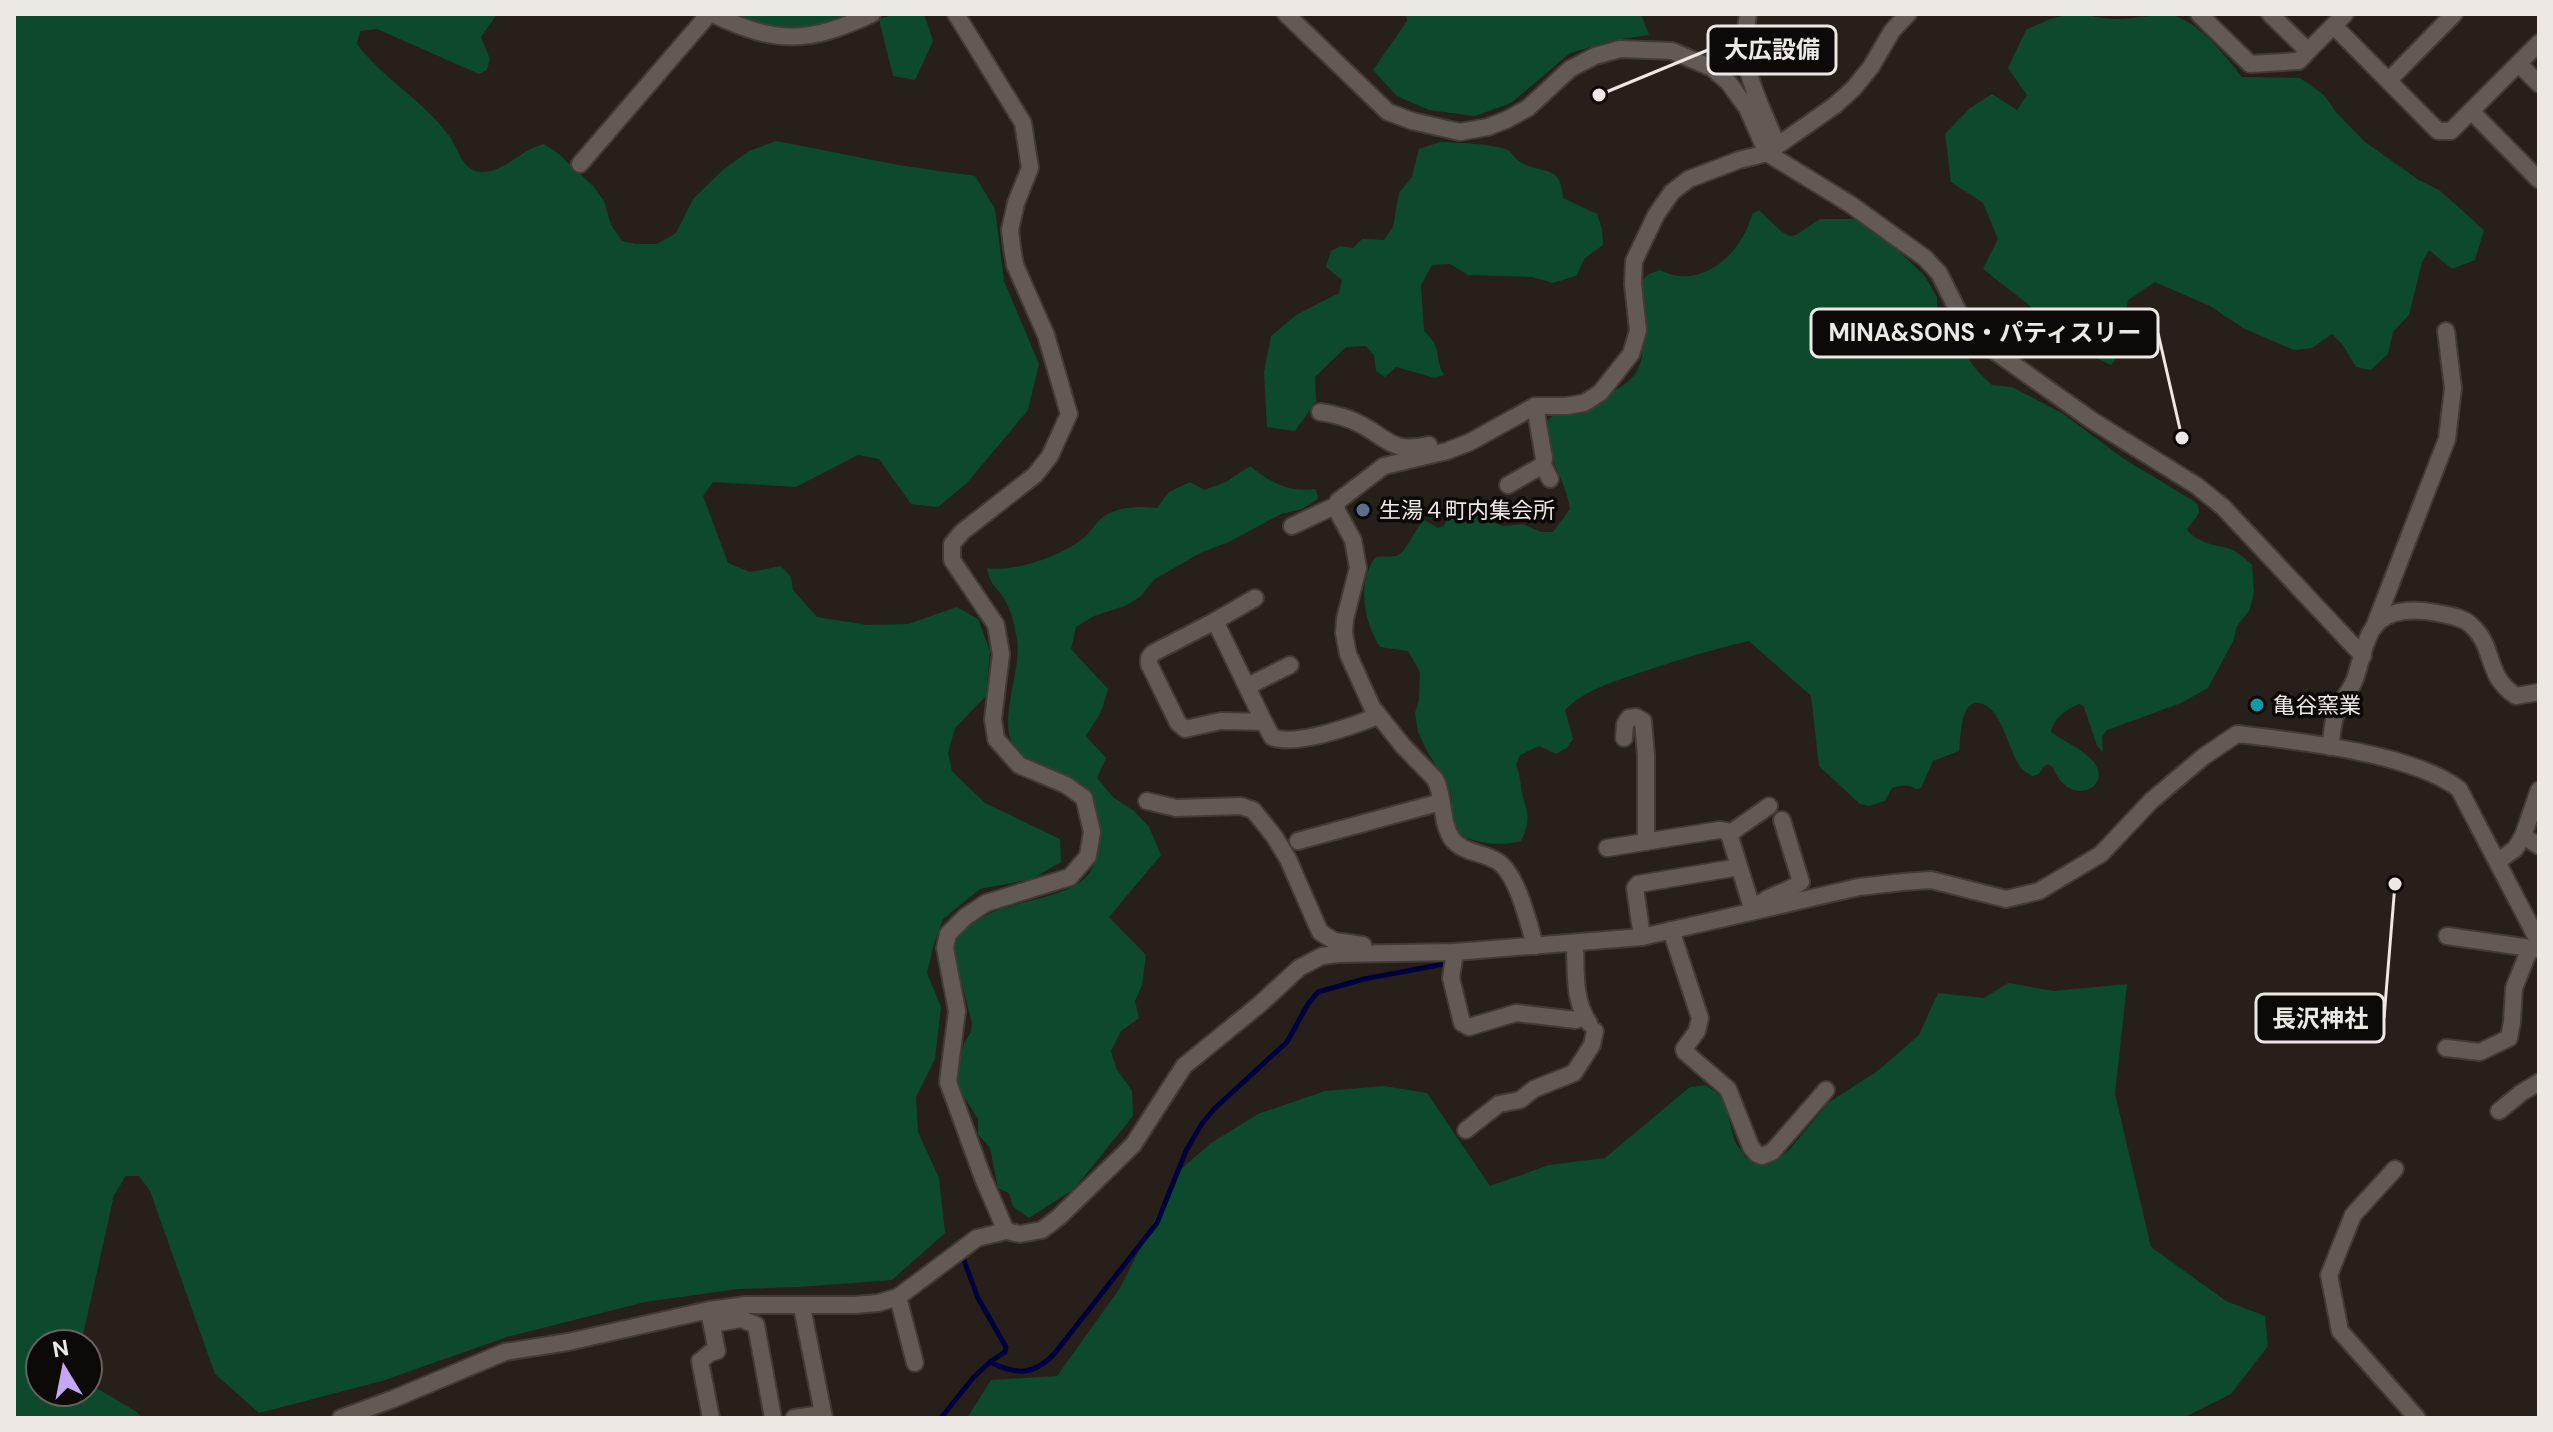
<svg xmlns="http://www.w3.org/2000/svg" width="2553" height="1432" font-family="'DM Sans','Noto Sans JP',sans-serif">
<rect width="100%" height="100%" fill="#271f1a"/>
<g fill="#0d4a2d">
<path d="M14,14h483l-16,23 9,22 -3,11 -8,4 -102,-45 -17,2 -3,13c26,35 67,57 93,93 9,13 12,34 32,35 24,0 39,-23 62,-28l15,10 34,32 11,15 7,24 11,16 14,3h21l19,-11 17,-34 30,-29 26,-19 27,-10 128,25 71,10 20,33 9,72 35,83 -11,46 -62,74 -28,23 -27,-3 -32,-45 -21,-4 -62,32 -83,-5 -10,14 25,67 22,9 31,-6 10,11 2,13 24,27 50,8 41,-1 49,-17 21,12 12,32 -4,45 -31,32 -7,25 4,18 33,32 75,36 1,23 -29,17 -52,10 -37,30 -10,28 -6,26 14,34 -6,52 -19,38 2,35 21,46 6,55 -53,47 -93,7 -61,2 -93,13 -138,35 -125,44 -123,32 -44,-39 -65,-183 -11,-15h-13l-12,19 -33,149h-41v48h48v-9l49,29 5,6h-128z"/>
<polygon points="726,14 874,14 806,33 747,25"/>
<polygon points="896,14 924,14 933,41 915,80 893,76 879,19"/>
<polygon points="1406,14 1641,14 1649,35 1614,40 1570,53 1511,103 1475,116 1429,110 1397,96 1373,70 1407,21"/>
<path d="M2071,14c17,0 29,5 43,5 16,1 44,-6 57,-4 29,7 53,40 71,62l58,1 24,17 11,16 30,31 54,38 20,10 45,40 -9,30 -23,9 -23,-19 -7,12 -13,53 -16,17 -5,22 -17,16 -15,-3 -13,-22 -11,-11 -20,14 -18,2 -51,-22 -33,-22 -55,-24 -27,18 -4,21 2,24 -15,20 -25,-12 -30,-20 -27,-28 -46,-36 15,-30 -15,-36 -32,-21 -6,-48 25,-26 22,-14 25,16 10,-15 -19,-27 18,-38 24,-11z"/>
<path d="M1440,142c21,1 45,1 65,7 7,2 9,9 14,12 22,15 42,1 44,37l34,16 5,15 1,16 -18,13 -9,18 -23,7 -21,-6 -64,-2 -18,-11 -18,1 -11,20 3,46c20,19 9,24 20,44l-9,3 -39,-11 -11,10 -9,-6 -2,-16 -8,-9 -20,1 -31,30 1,24 -21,30 -28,-4 -3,-55 7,-36 25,-21 43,-22 3,-13 -16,-13 5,-16 9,-5 13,2 9,-9 22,1 9,-13 6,-34 13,-16 7,-28z"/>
<path d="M1759,210l23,22 8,4 6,-1 24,-16h45l59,56 13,22v18l41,57 14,13 20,2 50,26 62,46 68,41 6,5 1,8 -12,16c10,15 28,15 43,20 9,3 15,10 22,16l2,28 -5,18 -12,15 -4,15 -25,47 -27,15 -74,27 -5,7 1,15 -6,-6 -13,-39 -4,-3c-13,4 -27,15 -29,28 14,10 30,16 42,29 22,27 -25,48 -40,6l-5,-3 -5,3 -4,7 -7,2c-3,-2 -7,-4 -10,-7 -14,-15 -19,-64 -44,-66 -18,-2 -17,35 -19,48l-26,10 -12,27 -5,1c-7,-5 -16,-4 -24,-1l-7,13 -16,5 -9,-2 -41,-38 -8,-70 -62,-55c-39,9 -75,20 -113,33 -26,9 -51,16 -71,36l8,29 -6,9 -11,6 -17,-8 -19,9 -4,10c5,11 4,21 7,32 6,21 7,24 -2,44 -21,6 -44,2 -64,-7l-7,-16 2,-18 -3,-12 -23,-39 -8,-17 -3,-19 4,-13 1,-28 -12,-21 -28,-4c-16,-25 -24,-65 -4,-90 6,-1 15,0 20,-1 10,-2 19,-28 28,-36l14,8 6,-2 6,-14 8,-3 45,17 20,-2 18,8h12l17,-23c-4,-30 -28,-57 -23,-88 11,-12 29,-16 45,-21 16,-5 38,-15 46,-31 10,-21 3,-64 3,-88l8,-7 11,-4c40,22 83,-17 92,-56z"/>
<path d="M1250,466c19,16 40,27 66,23l2,10 -16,10 -21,5 -52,28 -27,10 -47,27 -14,17 -14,9 -33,11 -18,11 -5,22 37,40 -7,23 -15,24 20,22 -9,20 16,19 21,14 15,16 12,28 -52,62 37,38 -4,30 -7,16 4,17 -18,13 -10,20 5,17 16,23 1,25 -59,73 -45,29 -16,-11 -4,-14 -11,-5 -8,-40 -12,-14v-15l-19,-30 -2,-15 7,-31 7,-11 1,-9 -18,-70 2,-17c13,-10 26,-20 42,-26 24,-9 74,-15 90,-35 9,-11 13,-34 10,-47 -2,-12 -3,-25 -10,-35 -20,-24 -68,-24 -78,-56 -8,-27 12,-70 7,-98 -2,-11 -5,-25 -10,-35 -7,-16 -17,-16 -20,-36 28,5 77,-13 99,-32 6,-6 10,-14 17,-19 15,-11 37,-11 54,-9l12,-16 21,-10 14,8 22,-8z"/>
<polygon points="2008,983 2054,991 2127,984 2115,1094 2151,1247 2226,1301 2265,1316 2268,1346 2231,1394 2183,1418 967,1418 991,1380 1057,1376 1120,1288 1180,1170 1211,1143 1258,1114 1325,1091 1384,1086 1427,1093 1490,1186 1549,1165 1605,1158 1690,1087 1706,1085 1723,1098 1735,1142 1746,1158 1759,1164 1774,1161 1789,1150 1828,1103 1879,1070 1919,1035 1938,993 1984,998"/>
</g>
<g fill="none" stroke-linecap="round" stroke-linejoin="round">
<g stroke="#00003e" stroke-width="5">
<polyline points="962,1255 978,1298 1006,1347 1005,1352 990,1362"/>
<path d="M941,1418l32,-40 17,-16c26,13 44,14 65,-9l102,-130 29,-72 15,-26 13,-16 73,-67 21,-38 10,-12 46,-13 80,-15"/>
</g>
<g stroke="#413a36" stroke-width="20">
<g id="minor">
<path d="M713,14c64,31 96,29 159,0"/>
<polyline points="956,14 1023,123 1030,168 1016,203 1010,230 1012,247 1015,265 1046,335 1069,414 1050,456 1035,475 962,532 952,544 952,560 996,625 1001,654 993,719 996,739 1019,765 1066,785 1084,798 1092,832 1088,856 1070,877 986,903 965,917 948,934 945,948 957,1011 948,1082 983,1178 1006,1231"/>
<polyline points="1286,14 1388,112 1412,121 1460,132 1488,127 1506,120 1528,108 1570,69 1595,56 1620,49 1672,51 1712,68 1729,83 1747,108 1767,153 1850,204 1925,258 1939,273 1969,333 2093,421 2197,486 2223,507 2363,656"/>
<path d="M1748,14c-10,52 7,77 26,124l-7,15"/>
<polyline points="2199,14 2250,64 2299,61 2308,51"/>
<polyline points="2270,14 2308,51 2345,14"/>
<polyline points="2334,26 2438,131 2451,131 2539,43"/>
<polyline points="2519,64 2539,84"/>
<polyline points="2389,80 2454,14"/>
<polyline points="2471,111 2539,180"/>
<polyline points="580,164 709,14"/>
<path d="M1320,412c13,2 26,5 38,11 30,15 33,31 71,22"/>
<polyline points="1543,465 1550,479"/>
<polyline points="1508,485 1543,465 1544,458 1535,406"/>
<polyline points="1292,526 1337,505"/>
<polygon points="1215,621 1264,722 1221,721 1185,729 1178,723 1149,664 1149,658 1153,653"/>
<polyline points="1215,621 1255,598"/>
<polyline points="2374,627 2447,439 2453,388 2446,331"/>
<polyline points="1248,686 1290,665"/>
<path d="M1264,722l8,15c23,10 83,-12 106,-21"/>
<polyline points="1624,738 1625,724 1629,718 1636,717 1643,721 1646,755 1646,842"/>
<path d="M2330,747c2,-10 2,-21 5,-30 4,-14 15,-25 20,-38 5,-14 10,-41 19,-52 13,-19 43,-18 63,-14 11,2 26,4 34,12 25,22 13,50 45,71l23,-4"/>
<polyline points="1147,801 1176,808 1241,806 1253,810 1274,836 1288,859 1320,932 1334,941 1363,945"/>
<polyline points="1729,834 1769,806"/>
<polyline points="2523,836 2539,846"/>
<polyline points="1298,841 1441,802"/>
<polyline points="1607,848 1719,830 1726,831 1730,837 1753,911"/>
<polyline points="2498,861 2515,849 2523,836 2539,790"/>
<path d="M1756,907c13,-13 31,-14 45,-25l-19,-62"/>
<polyline points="1671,930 1700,1018 1697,1031 1684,1049 1685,1052 1728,1089 1751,1147 1757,1154 1762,1156 1772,1152 1826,1090"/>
<polyline points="2447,936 2537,949"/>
<polyline points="1642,937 1635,888 1638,884 1739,867"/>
<path d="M1575,943c1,26 -2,58 14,80"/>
<path d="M1535,946c-6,-22 -18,-73 -38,-85 -15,-9 -34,-8 -45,-22 -12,-18 -7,-42 -17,-60l-32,-33 -31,-39 -24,-53 -4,-21 1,-14 13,-51 -5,-28 -17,-31 2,-8 46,-35 63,-15 23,-9 65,-36h31l18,-3 16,-10 31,-39 7,-23 -5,-47 1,-23 22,-46 16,-23 17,-13 50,-19 28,-7 67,-47 19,-17 18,-22 21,-36 16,-17"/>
<polyline points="1455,952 1451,978 1462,1023 1469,1027 1516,1013 1576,1020 1584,1017"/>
<polyline points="2446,1048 2480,1052 2509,1038 2512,1022 2514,988 2530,948"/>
<polyline points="2499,1111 2521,1093 2539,1082"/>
<polyline points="1466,1130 1499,1104 1520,1100 1534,1089 1574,1073 1592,1045 1595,1031"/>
<polyline points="2395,1169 2353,1215 2329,1275 2340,1331 2417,1418"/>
<polyline points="898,1297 915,1363"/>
<polyline points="802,1307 824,1418"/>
<polyline points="710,1316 717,1351 710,1353 700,1361 711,1418"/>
<polyline points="712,1324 741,1319 756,1325 773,1418"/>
<path d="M341,1418l52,-19 112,-47 63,-10 141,-32 37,-5h109l23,-2 20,-6 79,-59 29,-7 14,3 22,-4 17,-13 74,-72 51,-79 76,-62 39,-36 23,-12 16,-2 117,-2 187,-15 217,-50 44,-5 28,-2 75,19 33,-8 62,-37 50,-53 52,-44 34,-23c60,7 175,19 222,55l80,153"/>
<polyline points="794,1418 823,1414"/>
</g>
</g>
<use href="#minor" stroke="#645a55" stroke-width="16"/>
</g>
<circle fill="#5c6f8a" stroke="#0d0908" stroke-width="3" cx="1363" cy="510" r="8"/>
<circle fill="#0f9aa8" stroke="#0d0908" stroke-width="3" cx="2257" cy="705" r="8"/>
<g text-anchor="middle" stroke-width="7" stroke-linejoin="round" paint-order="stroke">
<g font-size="22" fill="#eee8e5" stroke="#0d0908" text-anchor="start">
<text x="1379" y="518">生湯４町内集会所</text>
<text x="2273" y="713">亀谷窯業</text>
</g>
</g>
<path fill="none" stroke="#eee8e5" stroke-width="3" d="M1599 95L1708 50M2182 438L2158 333M2395 884L2384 1018"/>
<g fill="#eee8e5" stroke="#0d0908" stroke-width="3">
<circle cx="1599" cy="95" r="8"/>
<circle cx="2182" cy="438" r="8"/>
<circle cx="2395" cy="884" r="8"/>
</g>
<g fill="#0d0908" stroke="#eee8e5" stroke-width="3">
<rect x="1708" y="26" width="128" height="48" rx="8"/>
<rect x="1811" y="309" width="347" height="48" rx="8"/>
<rect x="2256" y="994" width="128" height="48" rx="8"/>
</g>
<g font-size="24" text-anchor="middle" font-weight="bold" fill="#eee8e5">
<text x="1772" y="58">大広設備</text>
<text x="1985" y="341">MINA&amp;SONS・パティスリー</text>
<text x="2320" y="1027">長沢神社</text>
</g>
<rect width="2553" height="1432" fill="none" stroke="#eee8e5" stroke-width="32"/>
<g transform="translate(64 1368) rotate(350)"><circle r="38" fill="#0d0908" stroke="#676260" stroke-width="2"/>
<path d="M0-6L14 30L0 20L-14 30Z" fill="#c3a7f2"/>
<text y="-12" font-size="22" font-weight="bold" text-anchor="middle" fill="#eee8e5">N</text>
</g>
</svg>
